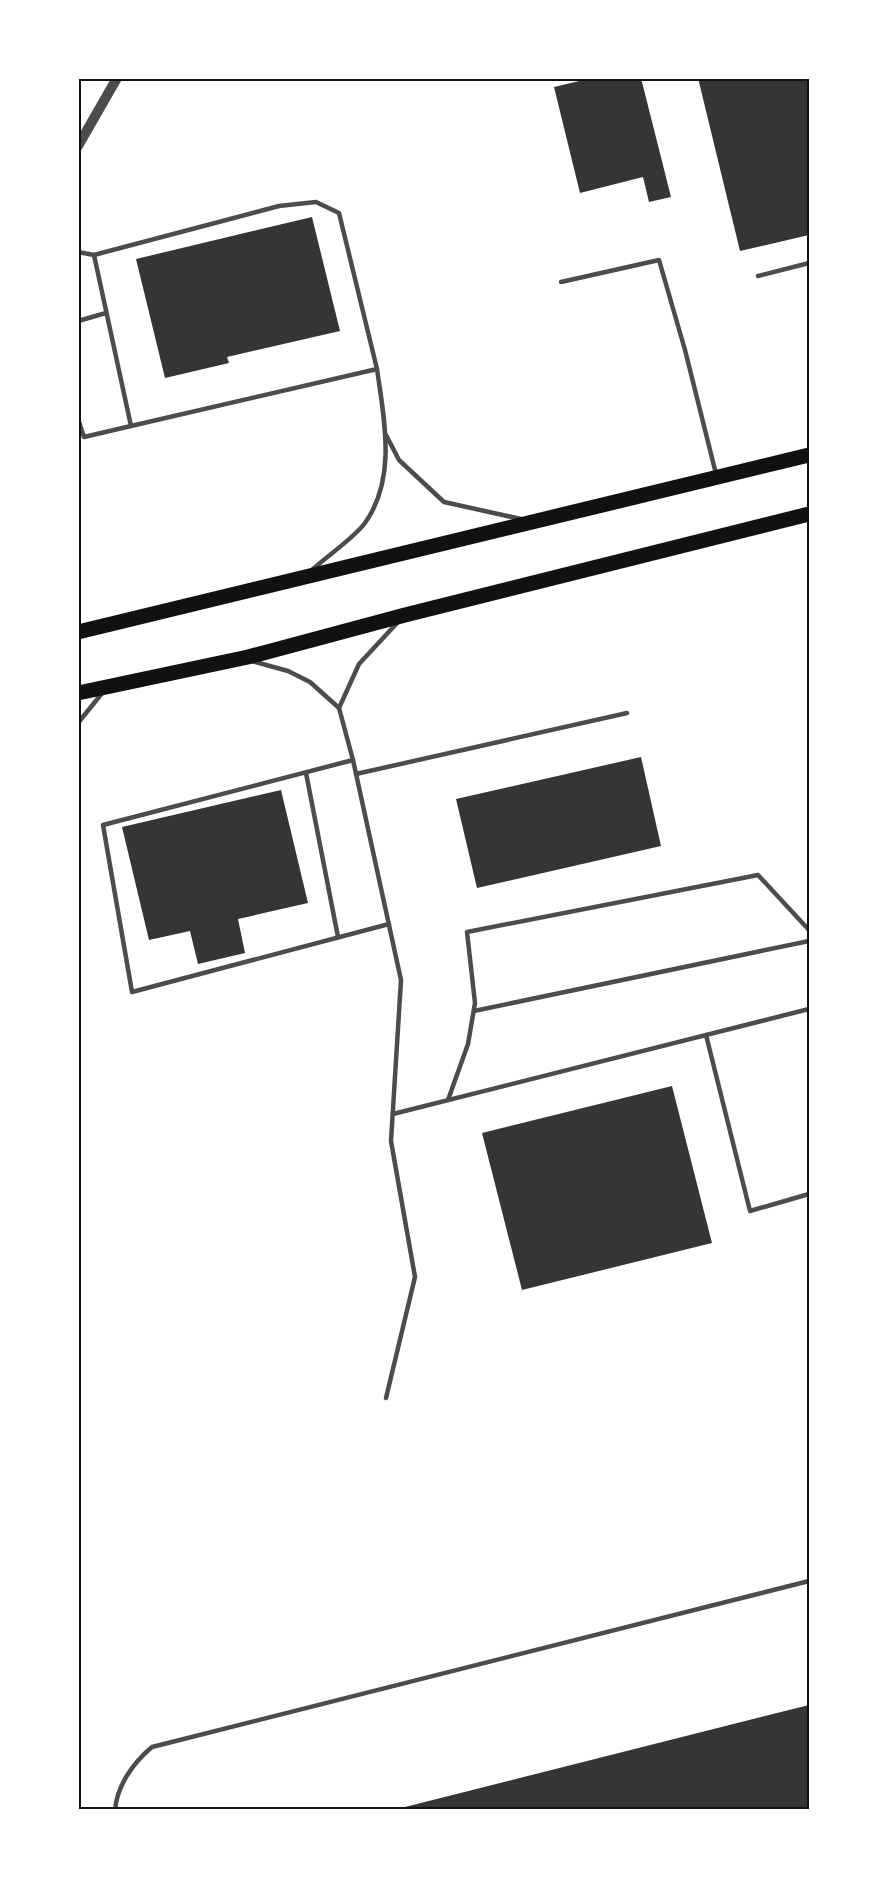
<svg xmlns="http://www.w3.org/2000/svg" width="887" height="1888" font-family="Roboto,sans-serif">
<rect width="100%" height="100%" fill="#fff"/>
<g fill="#353535">
<polygon points="592,78 641,78 671,197 649,202 643,177 580,193 554,87"/>
<polygon points="698,78 809,78 809,235 740,251"/>
<polygon points="312,217 340,331 227,357 229,363 165,378 136,259"/>
<polygon points="641,757 661,846 477,888 456,799"/>
<polygon points="281,790 308,903 238,919 245,953 198,964 190,931 149,940 122,827"/>
<polygon points="672,1086 712,1243 522,1290 482,1133"/>
<polygon points="809,1705 809,1810 397,1810 397,1809"/>
</g>
<g fill="none" stroke-linecap="round" stroke-linejoin="round">
<g stroke="#4c4c4c" stroke-width="4.5">
<polyline points="78,252 94,255 279,206 316,202 339,213 377,369 131,426 94,255"/>
<polyline points="758,276 809,263"/>
<polyline points="561,282 659,260 685,350 716,474"/>
<polyline points="78,321 106,313"/>
<polyline points="78,419 84,437 131,426"/>
<polyline points="386,435 399,460 444,502 521,519"/>
<path d="M313,569c14,-13 41,-31 52,-46 32,-45 19,-104 12,-154"/>
<polyline points="252,661 288,671 310,682 339,708 353,760 401,980 391,1141 415,1277 386,1398"/>
<polyline points="339,708 359,664 398,622"/>
<polyline points="78,723 103,692"/>
<polyline points="353,760 103,825 132,992 389,924"/>
<polyline points="306,773 338,937"/>
<polyline points="356,774 627,713"/>
<polyline points="474,1011 809,941"/>
<polyline points="706,1035 750,1211 809,1194"/>
<polyline points="448,1100 468,1044 475,1003 467,932 758,875 809,930"/>
<polyline points="393,1114 809,1009"/>
<path d="M115,1810c2,-25 19,-48 37,-63l657,-166"/>
</g>
<polyline stroke="#4c4c4c" stroke-width="10" points="78,146 117,78"/>
<g stroke="#111" stroke-width="15">
<polyline points="78,632 809,455"/>
<polyline points="78,693 248,657 405,615 809,514"/>
</g>
</g>
<rect width="887" height="1888" fill="none" stroke="#ffffff" stroke-width="159"/>
<rect x="80" y="80" width="728" height="1728" fill="none" stroke="#111" stroke-width="2"/>
</svg>
